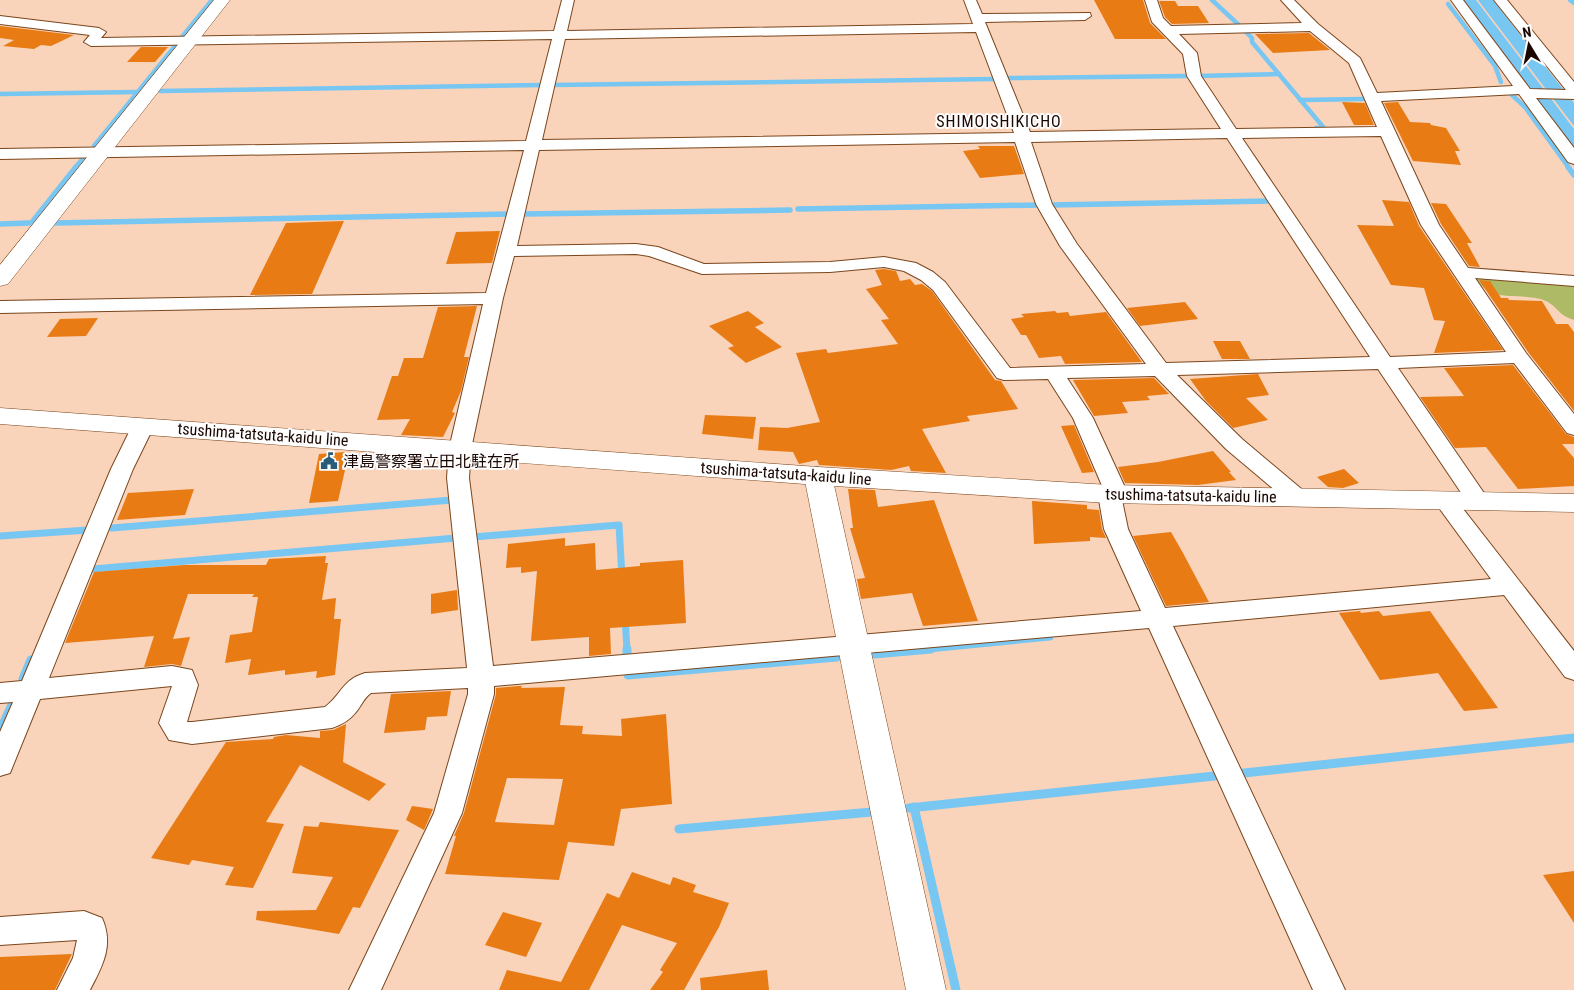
<svg xmlns="http://www.w3.org/2000/svg" width="1574" height="990" font-family="'Roboto Condensed','Noto Sans JP',sans-serif">
<rect width="100%" height="100%" fill="#f9d3ba"/>
<path fill="#afba66" d="M1475,276l99,7v37c-14,-4 -15,-11 -26,-18 -11,-7 -38,-5 -52,-7 -10,-4 -17,-10 -21,-19z"/>
<g fill="#78c6f2">
<polygon points="1463,0 1476,0 1574,129 1574,150"/>
<polygon points="1478,0 1493,0 1574,103 1574,126"/>
</g>
<g fill="none" stroke-linecap="round" stroke-linejoin="round">
<g stroke="#78c6f2" stroke-width="4.5">
<polyline points="1212,0 1241,27"/>
<polyline points="1570,0 1574,3"/>
<polyline points="1448,4 1495,66 1501,82"/>
<polyline points="1245,31 1252,38 1252,42 1324,128 1316,128"/>
<polyline points="182,37 212,0"/>
<polyline points="1197,76 1279,74"/>
<polyline points="1008,78 1188,76"/>
<polyline points="553,85 994,79"/>
<polyline points="160,91 543,85"/>
<polyline points="0,94 138,92"/>
<polyline points="1512,95 1525,107 1569,168"/>
<polyline points="1300,100 1365,99"/>
<polyline points="94,146 176,45"/>
<polyline points="75,168 84,157"/>
</g>
<g stroke="#78c6f2" stroke-width="5.5">
<polyline points="1568,167 1574,175"/>
<polyline points="1051,205 1271,201"/>
<polyline points="798,209 1039,205"/>
<polyline points="525,214 790,210"/>
<polyline points="33,221 76,167"/>
<polyline points="55,223 511,214"/>
<polyline points="0,224 29,223"/>
</g>
<g stroke="#78c6f2" stroke-width="7">
<polyline points="112,528 452,500"/>
<polyline points="0,536 88,530 85,536"/>
<polyline points="473,537 619,525 622,577"/>
<polyline points="93,569 456,538"/>
<polyline points="625,618 627,650"/>
<polyline points="918,650 1050,637"/>
</g>
<g stroke="#78c6f2" stroke-width="9">
<polyline points="627,649 627,657"/>
<polyline points="874,654 931,649"/>
<polyline points="628,675 837,657"/>
<polyline points="23,679 31,660"/>
<polyline points="0,731 15,698"/>
<polyline points="1235,774 1574,738"/>
<polyline points="914,807 956,990"/>
<polyline points="909,808 1224,775"/>
<polyline points="679,829 872,812"/>
</g>
</g>
<g fill="#e87b14" fill-rule="evenodd">
<polygon points="1094,0 1143,0 1150,23 1166,39 1115,39"/>
<polygon points="1159,1 1175,1 1178,6 1198,6 1209,23 1172,24 1165,17"/>
<polygon points="0,26 74,35 51,46 41,45 34,49 3,46 14,40 0,38"/>
<polygon points="1309,33 1330,50 1273,53 1255,34"/>
<polygon points="141,47 168,47 155,62 127,62"/>
<polygon points="1342,102 1365,103 1374,125 1354,125"/>
<polygon points="1398,102 1410,122 1430,123 1431,125 1446,128 1460,151 1455,151 1461,165 1413,161 1384,103"/>
<polygon points="978,146 1014,146 1024,174 980,178 963,151 980,149"/>
<polygon points="1382,200 1409,202 1419,226 1503,350 1434,353 1445,321 1434,320 1424,288 1391,285 1357,225 1394,226"/>
<polygon points="1431,203 1446,204 1472,243 1467,243 1480,267 1469,266 1441,224"/>
<polygon points="344,221 312,294 250,295 286,223"/>
<polygon points="500,231 492,263 446,264 456,232"/>
<polygon points="884,269 896,271 900,281 910,279 915,285 922,284 932,291 995,380 1001,381 1018,409 967,416 970,421 922,429 946,473 911,471 909,466 891,470 819,465 817,460 799,464 793,452 758,450 760,427 787,428 820,422 796,353 826,349 828,353 898,344 881,320 889,319 866,289 882,285 875,270"/>
<polygon points="1479,280 1490,281 1501,298 1508,298 1509,300 1542,301 1556,324 1568,324 1574,332 1574,411 1528,352"/>
<polygon points="1185,302 1198,319 1140,326 1127,308"/>
<polygon points="477,306 464,357 469,357 461,391 452,412 455,413 443,437 401,435 410,419 377,420 392,376 398,376 404,358 423,358 438,307"/>
<polygon points="748,311 764,323 755,327 782,347 746,363 728,348 734,346 709,326"/>
<polygon points="1055,311 1057,313 1068,312 1070,316 1106,312 1142,362 1065,364 1061,356 1039,358 1026,335 1021,335 1011,319 1024,317 1021,314"/>
<polygon points="98,318 86,336 47,337 60,319"/>
<polygon points="1213,341 1240,341 1250,359 1222,359"/>
<polygon points="1513,365 1566,434 1574,437 1574,444 1562,444 1574,458 1574,486 1518,489 1486,447 1455,448 1420,397 1464,396 1444,368"/>
<polygon points="1258,374 1269,395 1246,398 1268,420 1233,428 1206,401 1190,379"/>
<polygon points="1154,378 1169,394 1147,396 1150,400 1122,402 1128,413 1094,416 1073,380"/>
<polygon points="705,415 756,417 753,439 702,434"/>
<polygon points="1074,425 1094,472 1082,473 1061,426"/>
<polygon points="1213,451 1231,472 1229,472 1236,480 1198,485 1125,483 1118,467 1158,462"/>
<polygon points="345,452 342,470 345,470 338,501 309,503 319,454"/>
<polygon points="1344,469 1359,483 1343,488 1328,487 1317,477"/>
<polygon points="194,489 185,515 117,520 128,493"/>
<polygon points="848,489 875,490 878,507 934,500 978,621 923,626 912,593 861,599 857,579 865,578 850,528 853,528"/>
<polygon points="1032,501 1087,505 1087,509 1099,510 1102,529 1106,538 1090,537 1090,541 1034,544"/>
<polygon points="1171,532 1183,553 1209,602 1166,606 1133,536"/>
<polygon points="565,538 565,546 595,543 596,570 640,566 640,563 683,560 686,623 610,628 611,654 589,656 589,637 531,641 537,571 521,573 521,567 506,568 508,544"/>
<polygon points="326,556 325,563 328,563 322,600 336,598 334,619 341,619 335,675 316,678 317,671 285,675 285,670 248,675 251,659 225,663 230,635 252,632 258,597 252,597 254,594 188,594 173,639 190,637 181,666 172,664 144,667 154,636 65,643 94,572 184,565 266,565 269,559"/>
<polygon points="457,590 458,610 431,614 431,594"/>
<polygon points="1360,611 1361,613 1379,611 1383,616 1430,611 1498,708 1464,711 1438,673 1380,680 1339,613"/>
<path d="M518,686h4l-1,2 44,-1 -5,38 23,1 -1,8 40,2 -1,-17 45,-5 6,90 -51,5 -7,37 -46,-4 -9,38 -114,-6 11,-38h-2l10,-23 32,-119v-6zM507,778l56,1 -9,46 -59,-3z"/>
<polygon points="451,691 447,716 427,717 425,730 384,733 391,694"/>
<polygon points="346,724 343,762 386,784 369,801 300,765 266,822 284,824 253,888 225,885 234,867 192,860 189,865 151,858 226,742 273,739 274,737 286,735 320,738 320,731 333,730"/>
<polygon points="412,806 433,809 424,830 406,820"/>
<polygon points="320,822 399,830 360,908 353,907 339,934 256,920 257,911 316,910 333,877 292,873 304,826 318,827"/>
<polygon points="1574,871 1574,923 1543,875"/>
<polygon points="632,872 670,885 673,877 696,885 693,892 729,903 719,927 684,990 650,990 663,972 660,970 677,943 622,925 589,990 499,990 507,970 561,982 607,893 619,898"/>
<polygon points="503,912 542,923 526,957 485,945"/>
<polygon points="72,954 55,990 0,990 0,957"/>
<polygon points="767,970 769,990 701,990 700,978"/>
</g>
<g fill="none" stroke-linecap="round" stroke-linejoin="round">
<g stroke="#7b461c" stroke-width="2">
<g id="minor">
<path d="M562,0h12l-7,31 406,-7 -9,-24h12l6,14 108,-1 1,3 -6,4 -100,2 45,110 191,-3 -34,-53 -4,-22 -31,-32 -7,-22h12l6,18 8,8 131,-3 -21,-23h13l24,24 42,34 17,35 136,-7 -62,-86h12l67,89 36,1 -72,-90h13l67,82v17l-38,-1 38,50v16l-6,-2 -49,-68 -138,7 58,124 29,43 106,8v10l-99,-8 51,75 48,61v21l-7,-2 -53,-70 -116,5 88,128 3,5 -3,5 -8,2 -8,-2 -92,-137 -201,6 65,64 63,53 3,5 -3,5 -8,2 -8,-2 -63,-53 -71,-73 -88,2 26,40 35,76 -3,5 -3,1 6,29 37,79 326,-29 -57,-78 3,-5 8,-2 8,2 121,155v29l-9,-3 -61,-82 -331,31 172,364h-32l-164,-362 -655,58v8l-32,119 -81,177h-32l85,-177 34,-119v-6l-97,5c-8,6 -9,12 -15,19 -6,8 -15,13 -24,16l-140,16 -23,-4 -10,-17 13,-37 -132,13 -30,74 -10,3v-44l13,-30 -13,1v-20l22,-2 89,-212 21,-43 4,-5 7,-2 7,2 4,5 -21,43 -84,209 123,-12 20,4 6,15 -11,37h5l133,-15c17,-13 17,-27 40,-34l102,-5 -20,-190 2,-29 34,-145 -483,9v-12l486,-8 38,-143 -524,9v-10l526,-8 26,-102 -461,7 -7,-4 6,-7 -90,-11v-8l99,12 7,4 -5,6 453,-7zM1310,31l39,32 28,64 -141,2 -35,-53 -4,-23 -18,-19zM976,32l38,101 -472,7 23,-101zM1381,136l40,89 85,127 -116,5 -148,-219zM1227,138l143,219 -204,6 -89,-119 -25,-40 -21,-62zM1015,142l21,62 24,42 86,118 -136,4 -65,-86 -12,-10 -17,-9 -32,-6 -54,5 -126,2 -46,-17 -22,-3 -119,2 22,-96zM636,254l13,2 53,18 128,-2 54,-5 20,4 17,9 12,10 64,88 7,2 44,-1 25,39 30,70 -5,6 6,35 37,82 -648,55 -24,-188 2,-29 32,-151 11,-42z"/>
<path d="M84,911l18,7c12,27 1,47 -12,72h-33l16,-32 4,-18 -77,5v-28z"/>
</g>
</g>
<g stroke="#7b461c" stroke-width="1">
<g id="tertiary">
<polygon points="214,0 230,0 8,284 0,286 0,265"/>
<polygon points="818,467 828,470 832,476 946,990 906,990 804,476 808,470"/>
</g>
</g>
<g stroke="#7b461c" stroke-width="1">
<polygon id="secondary" points="0,408 818,467 1109,485 1574,494 1574,512 1109,503 818,485 0,424"/>
</g>
<use href="#minor" fill="#fff" fill-rule="evenodd"/>
<use href="#tertiary" fill="#fff" fill-rule="evenodd"/>
<use href="#secondary" fill="#fff" fill-rule="evenodd"/>
</g>
<defs>
<g id="civic-bare" transform="scale(1.35)"><path d="M-.6-6.5H3V-4.5H.6V-3L4-1V1h2V6H-6V1h2V-1L-.6-3ZM-1.2 2.5V6h2.4V2.5Z" fill="#285c78" stroke="#fdfdfd" stroke-width="2.5" paint-order="stroke"/></g>
</defs>
<g fill-rule="evenodd">
<use href="#civic-bare" x="329" y="461"/>
</g>
<g text-anchor="middle" stroke-width="4" stroke-linejoin="round" paint-order="stroke">
<g font-size="16" letter-spacing="1" fill="#1a0600" stroke="#fdfdfd">
<text x="999" y="127">SHIMOISHIKICHO</text>
</g>
<g font-size="16" fill="#1a0600" stroke="#fdfdfd">
<text transform="translate(263 434) rotate(4)" y="6">tsushima-tatsuta-kaidu line</text>
<text transform="translate(786 473) rotate(4)" y="6">tsushima-tatsuta-kaidu line</text>
<text transform="translate(1191 495) rotate(1)" y="6">tsushima-tatsuta-kaidu line</text>
</g>
<g font-size="16" fill="#1a0600" stroke="#fdfdfd" text-anchor="start">
<text x="343" y="467">津島警察署立田北駐在所</text>
</g>
</g>
<g transform="translate(1529 45) rotate(350)" stroke="#fdfdfd" stroke-width="4" paint-order="stroke">
<path d="M0-4L9 19L0 12L-9 19Z" fill="#1a0600"/>
<text y="-8" font-size="14" font-weight="bold" text-anchor="middle" fill="#1a0600">N</text>
</g>
</svg>
